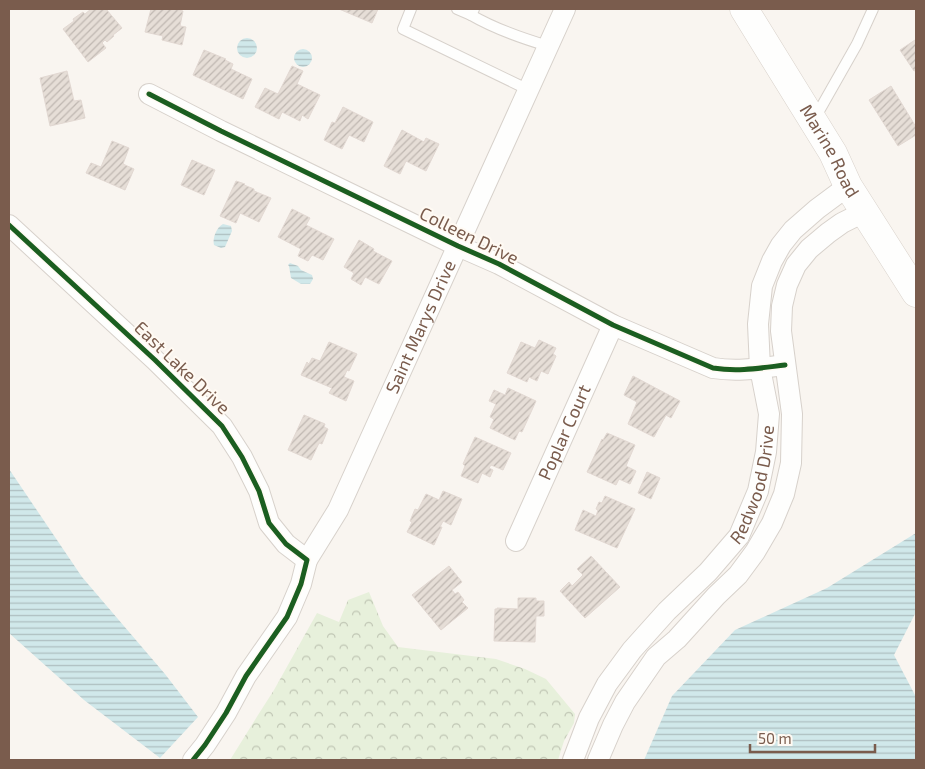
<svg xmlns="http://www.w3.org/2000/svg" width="925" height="769" font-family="'Exo 2',sans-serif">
<defs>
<pattern id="forest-crowns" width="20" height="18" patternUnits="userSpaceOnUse" patternTransform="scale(1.25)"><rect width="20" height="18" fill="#e7f0db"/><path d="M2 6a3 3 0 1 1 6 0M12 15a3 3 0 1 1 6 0" fill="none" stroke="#c0c6b4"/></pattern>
<pattern id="water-rules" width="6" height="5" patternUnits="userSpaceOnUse" patternTransform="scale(1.25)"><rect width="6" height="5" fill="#d0e8ea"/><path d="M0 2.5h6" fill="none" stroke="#aebfc0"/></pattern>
<pattern id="building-hatch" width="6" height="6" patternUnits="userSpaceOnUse" patternTransform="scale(1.25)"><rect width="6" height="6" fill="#e6ded7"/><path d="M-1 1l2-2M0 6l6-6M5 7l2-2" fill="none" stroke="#bfb7b1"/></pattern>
</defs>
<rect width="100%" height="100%" fill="#f9f5f0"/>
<polygon fill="url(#forest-crowns)" points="369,592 383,626 398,647 496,659 525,669 546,679 575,714 574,723 564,741 558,760 230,760 258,715 274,690 317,613 339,622 348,600"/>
<g fill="url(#water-rules)">
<circle cx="247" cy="48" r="10"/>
<circle cx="303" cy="58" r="9"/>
<path d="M223,224l8,2 1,5 -7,16 -4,1 -7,-3c-2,-7 3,-18 9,-21z"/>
<polygon points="290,263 298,266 301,270 312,275 313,279 310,284 301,284 291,278 289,266 288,265"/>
<polygon points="9,469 82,577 165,674 198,717 160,758 84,700 9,633"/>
<polygon points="916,533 916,612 894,655 916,697 916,760 644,760 672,696 735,630 827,588"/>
</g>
<g fill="url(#building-hatch)" stroke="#e2d8d2">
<polygon points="91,9 106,9 122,28 113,35 114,36 107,42 105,40 102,43 106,48 88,62 63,29 74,21 73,19 83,12 85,14"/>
<polygon points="151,9 174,9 183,11 180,26 186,27 182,45 162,40 163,36 145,32"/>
<polygon points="339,9 378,9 372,23"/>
<polygon points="915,40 916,42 916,70 914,71 900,50"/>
<polygon points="204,50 226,59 225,60 233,64 231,69 252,79 243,99 193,75"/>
<polygon points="292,66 303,71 297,84 320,95 308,119 302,115 300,121 282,112 279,119 255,107 265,88 278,94"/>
<polygon points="67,71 74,101 81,100 85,118 50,126 40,78"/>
<polygon points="891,86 916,127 916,135 898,146 869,100"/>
<polygon points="343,107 373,122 364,142 349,135 342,149 324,140 332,122 335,123"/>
<polygon points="402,130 424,142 426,138 439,144 426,171 406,161 400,174 384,166"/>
<polygon points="112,141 129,148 123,164 134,169 125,190 86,173 91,163 101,167"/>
<polygon points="192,160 215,170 204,195 181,185"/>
<polygon points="236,181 245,184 244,185 254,189 254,191 271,198 259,222 240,213 236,223 220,216"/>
<polygon points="292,209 310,218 306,225 334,239 323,260 312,255 308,261 298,256 301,249 278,237"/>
<polygon points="359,240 374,249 373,251 392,261 379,284 365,277 361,285 351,279 354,273 344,267"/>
<polygon points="539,340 556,348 553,354 556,356 548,374 541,371 537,381 529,377 527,382 507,373 521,342 535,348"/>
<polygon points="329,342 357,354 349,371 347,370 344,377 354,381 346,401 329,393 332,388 301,375 307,362 309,364 312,358 320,361"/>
<polygon points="633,376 680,401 671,418 666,415 654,437 628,424 637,402 624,395"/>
<polygon points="508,388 536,401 522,432 519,431 515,440 490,428 494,419 490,417 496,404 489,401 494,390 505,395"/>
<polygon points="304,415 325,424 324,427 328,429 322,444 319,443 311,460 288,450"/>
<polygon points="607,433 635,445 626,466 636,471 630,484 619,479 616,485 587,472 602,439 603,440"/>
<polygon points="475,437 511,453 503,470 491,465 489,468 493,470 490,477 482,473 478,483 461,476 465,466 463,464"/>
<polygon points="647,472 660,478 651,499 638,493"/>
<polygon points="443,491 462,499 451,525 443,521 440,527 442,527 434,545 407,532 412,522 410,521 415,509 418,510 426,494 439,500"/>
<polygon points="605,496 635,509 617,548 575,530 583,510 596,516 598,510 596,509 599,502 602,503"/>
<polygon points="591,556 620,587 585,618 560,591 569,582 572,586 583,575 577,569"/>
<polygon points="449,566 462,582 452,590 455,594 458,592 464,600 462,602 468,608 441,630 412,595"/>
<polygon points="518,598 536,598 536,601 544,601 544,616 536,616 535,642 494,641 495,609 497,609 497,608 518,609"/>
</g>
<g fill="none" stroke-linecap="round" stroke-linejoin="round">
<g stroke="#d7d1cb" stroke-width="12">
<g id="service">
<polyline points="411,9 403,29 529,90"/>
<polyline points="457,9 471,15"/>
<path d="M474,9l-3,6c24,14 50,23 77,31"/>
<polyline points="815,118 857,44 873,9"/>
</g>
</g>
<g stroke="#d7d1cb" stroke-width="22">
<g id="minor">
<path d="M149,94l72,37 237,115 41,18 114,61 100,43c26,4 47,0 72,-3"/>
<polyline points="9,225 155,360 222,426 242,457 259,491 269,523 286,544 307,560 301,584 287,617 246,676 226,713 205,745 193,760"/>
<path id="s1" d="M516,541l97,-216"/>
<path id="s2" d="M307,560l31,-50 227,-501"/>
<path id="s3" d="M573,760l16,-42 18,-34 25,-34 35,-39 41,-39 31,-36 19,-45 8,-39 3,-38 -9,-46 -2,-44 4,-38 10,-25 9,-16 12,-15 24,-21 31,-23"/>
<polyline points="598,760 613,725 625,702 656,657 677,639 716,596 738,575 755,552 772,523 784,494 791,463 792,414 781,331 782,306 787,285 796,265 809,249 828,233 842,223 864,212"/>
</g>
</g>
<g stroke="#d9d2cb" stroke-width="29">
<g id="secondary">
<path id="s4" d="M744,9l89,144 15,33 68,107"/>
</g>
</g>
<use href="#service" stroke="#fefefd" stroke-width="10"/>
<use href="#minor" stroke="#fefefd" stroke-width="20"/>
<use href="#secondary" stroke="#fefefd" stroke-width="28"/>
<g stroke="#fffaf3" stroke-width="8">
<g id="cycleway">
<path d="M149,94l72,37 237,115 41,18 114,61 100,43c26,4 47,0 72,-3"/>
<polyline points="9,225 155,360 222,426 242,457 259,491 269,523 286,544 307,560 301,584 287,617 246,676 226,713 205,745 193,760"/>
</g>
</g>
<use href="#cycleway" stroke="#1b5e20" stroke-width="5"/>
</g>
<g text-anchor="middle" stroke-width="4" stroke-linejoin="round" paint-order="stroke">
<g font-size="18" fill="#7a5c4d" stroke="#fffaf3">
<text dy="6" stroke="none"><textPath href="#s4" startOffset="166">Marine Road</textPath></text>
<text transform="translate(469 236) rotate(26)" y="6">Colleen Drive</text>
<text dy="6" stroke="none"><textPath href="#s2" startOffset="260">Saint Marys Drive</textPath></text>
<text transform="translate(182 368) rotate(44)" y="6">East Lake Drive</text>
<text dy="6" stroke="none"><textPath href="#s1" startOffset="119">Poplar Court</textPath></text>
<text dy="6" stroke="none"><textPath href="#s3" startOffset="336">Redwood Drive</textPath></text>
</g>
</g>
<rect width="925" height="769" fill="none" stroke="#7a5c4d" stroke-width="20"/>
<path d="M750 744v8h125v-8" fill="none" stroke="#7a5c4d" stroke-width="2.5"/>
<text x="758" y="744" font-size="15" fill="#7a5c4d" stroke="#fffaf3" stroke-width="4" paint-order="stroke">50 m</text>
</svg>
